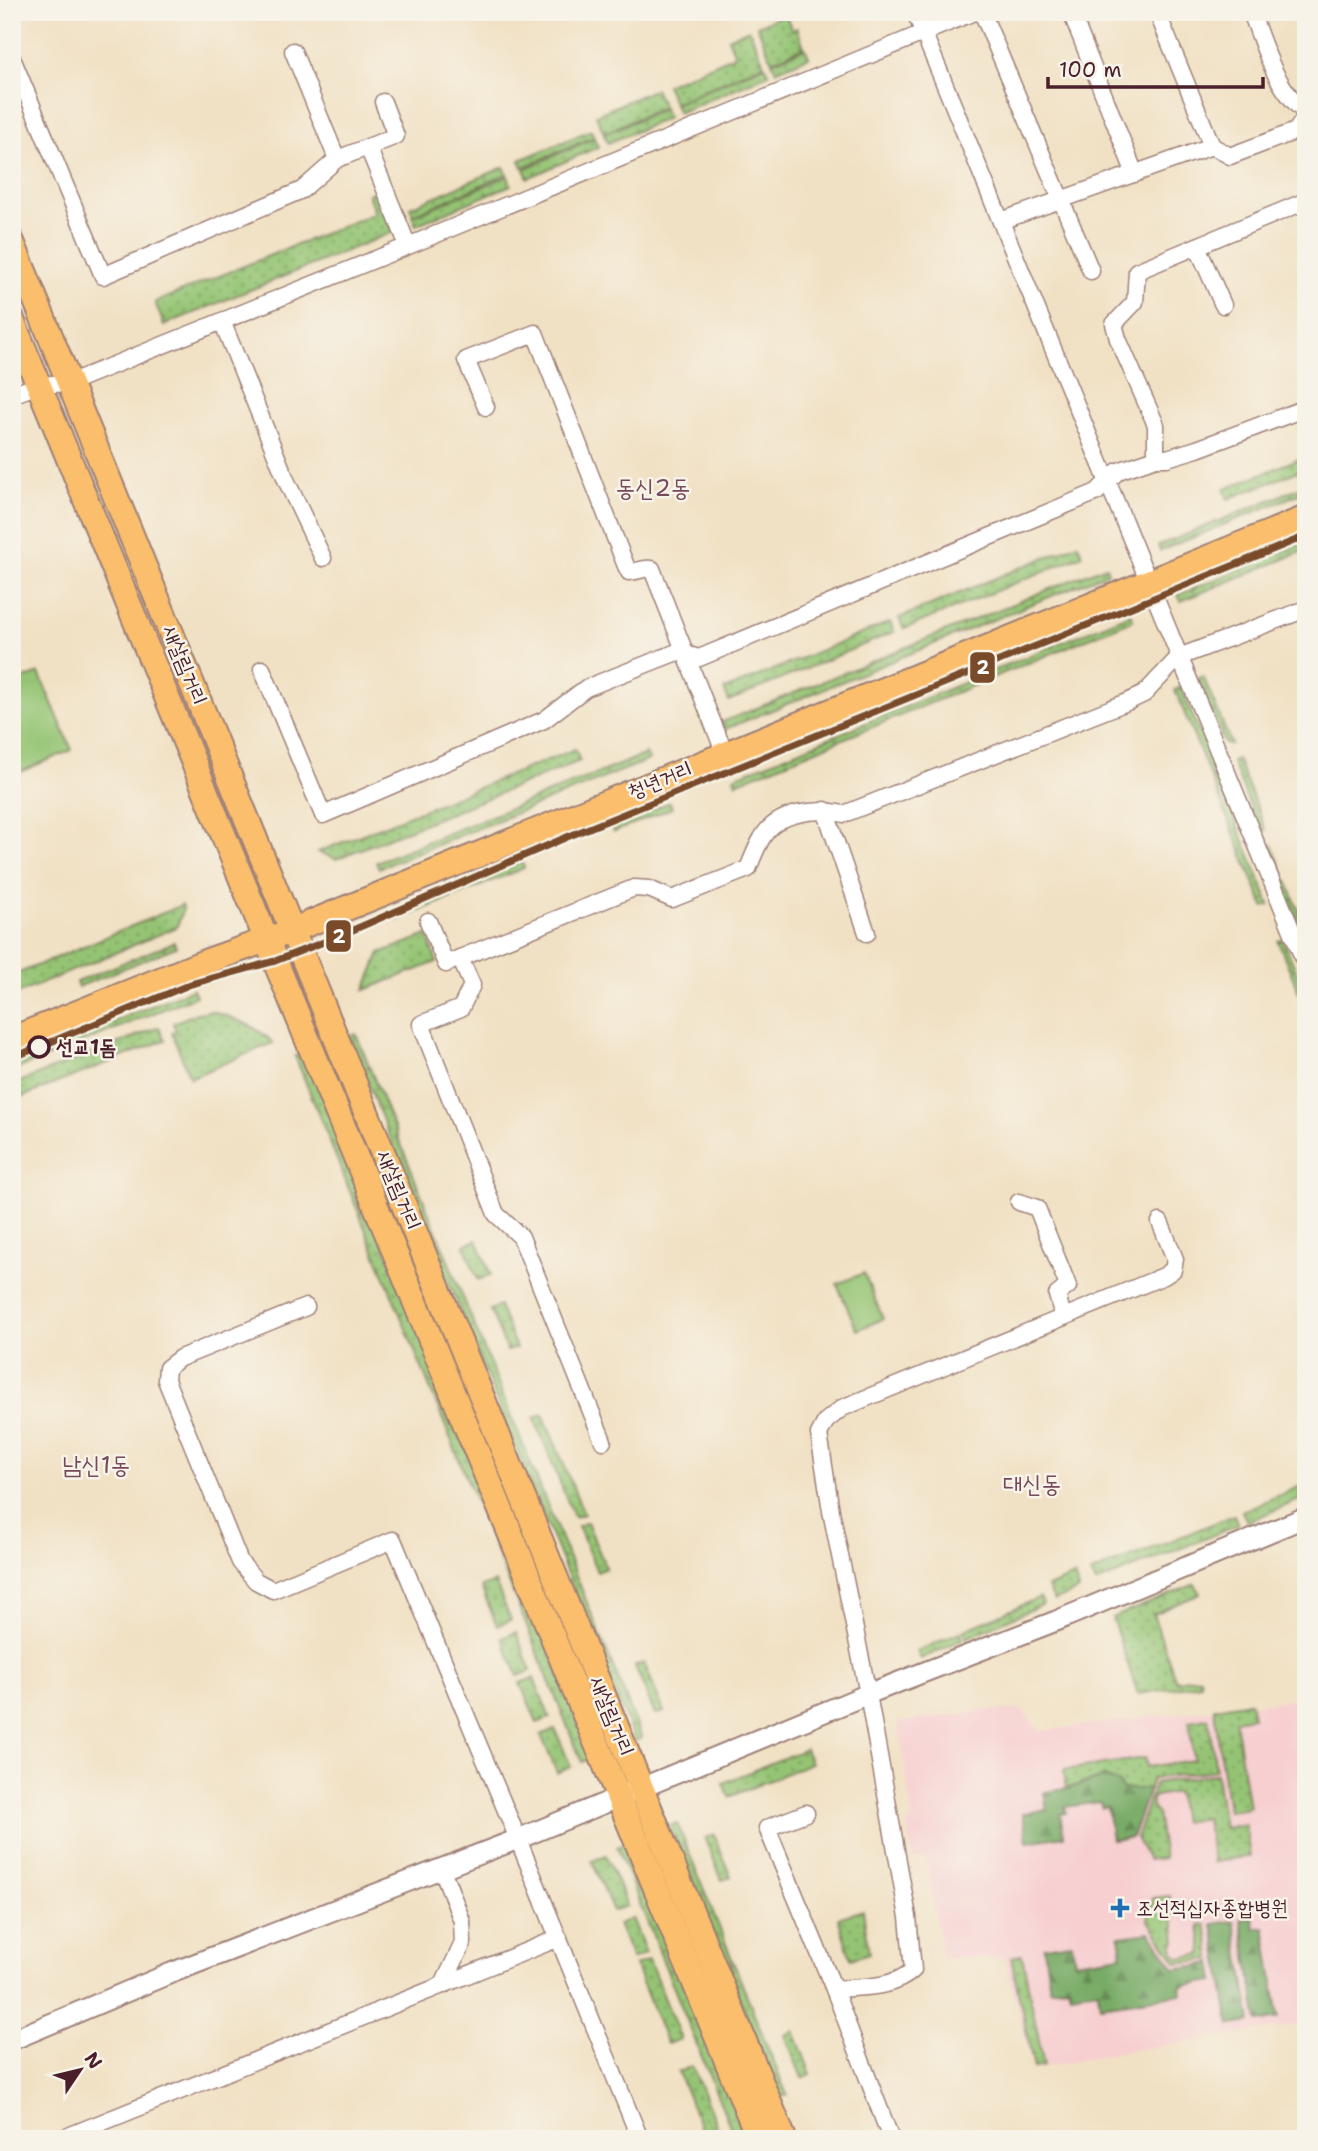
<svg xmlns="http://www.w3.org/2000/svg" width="1318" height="2151" font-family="'Shantell Sans','Poor Story',sans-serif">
<defs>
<pattern id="grass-dots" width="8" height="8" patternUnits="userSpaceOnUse" patternTransform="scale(1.75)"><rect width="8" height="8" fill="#94c473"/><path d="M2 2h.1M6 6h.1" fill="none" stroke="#7b9f5f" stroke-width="1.8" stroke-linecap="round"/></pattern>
<pattern id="forest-firs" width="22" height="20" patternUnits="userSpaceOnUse" patternTransform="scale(1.75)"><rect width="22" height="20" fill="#77aa65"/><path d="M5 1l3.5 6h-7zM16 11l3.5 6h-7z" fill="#648a53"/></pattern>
</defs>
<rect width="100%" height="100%" fill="#f7f3e8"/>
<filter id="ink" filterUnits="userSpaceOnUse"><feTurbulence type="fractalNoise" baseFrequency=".0143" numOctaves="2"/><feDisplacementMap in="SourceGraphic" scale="14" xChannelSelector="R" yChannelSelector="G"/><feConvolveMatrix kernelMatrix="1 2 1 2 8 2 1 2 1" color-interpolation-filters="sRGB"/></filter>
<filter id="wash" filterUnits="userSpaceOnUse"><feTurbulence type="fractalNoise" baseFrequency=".00686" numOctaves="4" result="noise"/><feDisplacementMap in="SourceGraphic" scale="28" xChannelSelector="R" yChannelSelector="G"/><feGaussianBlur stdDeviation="1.57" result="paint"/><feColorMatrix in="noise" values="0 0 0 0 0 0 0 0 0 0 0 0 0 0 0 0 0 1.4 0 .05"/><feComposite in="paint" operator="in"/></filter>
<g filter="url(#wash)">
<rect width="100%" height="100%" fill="#f1e1c4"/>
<polygon fill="#f7cfd0" points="1306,1698 1306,2023 1110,2054 1033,2070 1005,1957 942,1958 926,1858 913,1859 907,1823 913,1821 898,1722 989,1710 1022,1710 1039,1731"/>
<g fill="url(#grass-dots)" stroke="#6f724f" stroke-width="2">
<polygon points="785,14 792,30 797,28 804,47 772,61 757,26"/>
<polygon points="749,29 764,64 674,103 666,85 735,55 728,38"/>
<polygon points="805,48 809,57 776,71 772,62"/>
<polygon points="765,65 769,74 678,113 674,104"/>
<polygon points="655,89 663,107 604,133 596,115"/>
<polygon points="664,109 668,118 608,143 604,134"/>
<polygon points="591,130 594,137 523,167 520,160"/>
<polygon points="594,138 598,147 528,178 524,169"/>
<polygon points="504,167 507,174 413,215 410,207"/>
<polygon points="508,176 511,185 416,225 412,216"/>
<polygon points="376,191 393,232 164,325 155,302 375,213 368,194"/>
<polygon points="1306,456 1306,468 1228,499 1224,489"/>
<polygon points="1306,485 1306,491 1160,551 1158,546"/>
<polygon points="1306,542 1306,550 1181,601 1178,595"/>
<polygon points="1078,544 1083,555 904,629 899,618"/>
<polygon points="1106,566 1108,573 718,732 715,725"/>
<polygon points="1131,614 1133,620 736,783 734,777"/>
<polygon points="890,622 894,632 729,701 724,690"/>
<polygon points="1203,676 1231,744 1228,745 1224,742 1198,678"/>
<polygon points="1181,687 1270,905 1264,907 1175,690"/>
<polygon points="575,749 580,761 336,859 318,852"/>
<polygon points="646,754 649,760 379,868 376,862"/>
<polygon points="1237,759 1266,830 1263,831 1259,829 1232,761"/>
<polygon points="670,802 672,808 614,832 611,826"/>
<polygon points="1272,845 1306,928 1306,939 1268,850 1268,847"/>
<polygon points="522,862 524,868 397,920 394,914"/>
<polygon points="182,905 183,909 177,927 12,996 12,976"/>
<polygon points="427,935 437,962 365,990 380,953"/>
<polygon points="1283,939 1304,991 1305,995 1302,1000 1278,941"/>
<polygon points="174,942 176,947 78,987 76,982"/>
<polygon points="193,989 196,996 12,1071 12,1063"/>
<path d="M212,1011c22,7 45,15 61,32l-83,35 -18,-45 4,-2 -3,-8 24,-10z"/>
<polygon points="159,1027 165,1040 12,1101 12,1085"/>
<polygon points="356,1034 642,1738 635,1741 349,1037"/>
<polygon points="306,1052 593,1758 582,1762 295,1056"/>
<polygon points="477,1240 491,1275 478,1280 464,1245"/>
<polygon points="499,1306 516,1348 507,1351 490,1310"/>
<polygon points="543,1414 584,1514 574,1517 534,1418"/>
<polygon points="1306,1484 1306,1497 1247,1522 1242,1511"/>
<polygon points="1234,1515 1238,1525 1096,1583 1091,1573"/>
<polygon points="587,1522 606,1568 597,1572 578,1526"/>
<polygon points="1074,1576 1079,1590 1054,1601 1048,1587"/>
<polygon points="495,1582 511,1620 497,1626 481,1587"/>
<polygon points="1195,1584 1200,1594 1153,1614 1176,1681 1200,1677 1201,1684 1138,1694 1112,1618"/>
<polygon points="1040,1597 1043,1604 967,1638 963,1631"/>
<polygon points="516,1632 531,1671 518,1676 502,1638"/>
<polygon points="960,1632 963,1639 921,1659 917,1651"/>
<polygon points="644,1663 664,1712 655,1715 635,1666"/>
<polygon points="534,1678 550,1718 537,1723 520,1683"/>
<polygon points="1250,1702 1253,1717 1235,1720 1249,1808 1228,1811 1214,1708"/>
<polygon points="1208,1718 1216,1770 1152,1779 1149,1789 1122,1789 1104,1777 1066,1789 1064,1770 1145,1758 1146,1767 1194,1760 1189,1721"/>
<polygon points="555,1729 571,1767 557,1773 541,1735"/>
<polygon points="805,1749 811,1763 729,1797 723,1783"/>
<polygon points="1216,1774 1224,1828 1245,1825 1250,1856 1213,1862 1206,1818 1182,1822 1177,1792 1155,1796 1152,1799 1152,1808 1157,1813 1164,1858 1148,1860 1136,1838 1155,1783"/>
<polygon points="677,1823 787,2095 780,2098 670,1826"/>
<polygon points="714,1835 731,1877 722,1880 705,1838"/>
<polygon points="627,1843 748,2139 735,2139 617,1847"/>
<polygon points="606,1855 627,1906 613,1911 592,1861"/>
<polygon points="1170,1896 1176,1941 1173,1947 1174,1952 1180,1958 1203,1954 1199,1925 1206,1924 1211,1959 1177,1963 1148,1919 1153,1898"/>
<polygon points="863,1910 869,1953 851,1959 838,1918"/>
<polygon points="632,1918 646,1953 632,1959 618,1924"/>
<polygon points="1022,1955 1044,2066 1034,2068 1011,1957"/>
<polygon points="649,1960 681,2039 667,2044 635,1965"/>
<polygon points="794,2031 811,2074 802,2078 785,2035"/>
<polygon points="692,2066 722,2139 705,2139 678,2072"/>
</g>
<g fill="url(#forest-firs)" stroke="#606448" stroke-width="2">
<polygon points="1104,1777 1118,1782 1122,1789 1149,1789 1132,1837 1112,1840 1107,1807 1102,1808 1100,1802 1065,1807 1066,1813 1060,1814 1064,1836 1027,1842 1023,1813 1047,1810 1044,1792 1066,1789"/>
<polygon points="1253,1917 1255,1929 1264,1927 1279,2018 1258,2022 1241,1919"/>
<polygon points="1234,1921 1251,2022 1230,2025 1213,1924"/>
<polygon points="1150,1932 1175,1969 1212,1963 1215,1981 1181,1986 1182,1994 1100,2006 1098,1990 1070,1994 1068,1986 1050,1989 1044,1947 1072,1943 1075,1962 1122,1955 1119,1936"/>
</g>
<g fill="#94c473" stroke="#6f724f" stroke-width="2">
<polygon points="39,673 72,750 13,775 12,684"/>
<polygon points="864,1273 883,1319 857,1330 837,1284"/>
</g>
</g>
<g filter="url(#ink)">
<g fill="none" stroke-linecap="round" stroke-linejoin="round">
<g stroke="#9e8078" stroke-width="19">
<g id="minor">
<polyline points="915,12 1306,965"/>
<polyline points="982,12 1091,271"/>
<polyline points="1071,12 1135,174"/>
<polyline points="1157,12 1212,146 1230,156 1296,131 1306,116"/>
<path d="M1251,12c14,36 24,76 55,101"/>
<polyline points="293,51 337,159 368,147 408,246"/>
<polyline points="12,58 103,276 302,190 337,159"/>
<polyline points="368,147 396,136 383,102"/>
<polyline points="1001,221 1212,146"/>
<polyline points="1197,246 1223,305"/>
<polyline points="222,321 287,482 323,558"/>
<polyline points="12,395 38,385 69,383 408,246 974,12"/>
<path d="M486,407l-20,-47 69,-27 91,233 3,6c9,0 15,-5 23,-3l73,185"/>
<polyline points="1156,458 1156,425 1118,339 1114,324 1135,302 1137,271 1306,201"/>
<polyline points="262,669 323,815 544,720 586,688 677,652 699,658 1097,492 1118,471 1156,458 1167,458 1197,449 1306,408"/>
<polyline points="825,810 867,933"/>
<polyline points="428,921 446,964 460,958"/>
<polyline points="1019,1202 1037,1208 1068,1286 1057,1295 1063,1316"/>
<polyline points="306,1307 180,1358 167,1368 166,1380 240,1562 256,1581 273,1590 393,1540 518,1839 640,2139"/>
<path d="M603,1441l-82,-204 -25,-23 -75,-190 40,-16 11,-23 -12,-27 174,-70 15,1 23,10 76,-30c4,-10 8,-21 14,-31 15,-27 55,-30 82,-24l283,-112 17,-8 35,-37 127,-48"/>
<polyline points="806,1813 767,1828 834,1989 891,2139"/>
<polyline points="442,1869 462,1921 463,1943 443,1985"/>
<path d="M834,1989c26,-2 59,0 79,-19l-5,-53 -40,-223 -37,-183 -12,-77 7,-13 16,-13 322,-132 9,-6 2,-11 -15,-37"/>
<polyline points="61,2139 559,1938"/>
</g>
</g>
<g stroke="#9e8078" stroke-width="23">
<polyline id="tertiary" points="12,2040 171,1973 518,1839 868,1694 1056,1621 1306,1517"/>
</g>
<g stroke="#9e8078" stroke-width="28">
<g id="primary">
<polyline points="12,242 784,2139"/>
<polyline points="12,320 759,2139"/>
<polyline points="12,1039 205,962 283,934 1306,518"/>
</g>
</g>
<use href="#minor" stroke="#fff" stroke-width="16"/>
<use href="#tertiary" stroke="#fff" stroke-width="19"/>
<use href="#primary" stroke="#fabe6d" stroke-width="24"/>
<g stroke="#f7f3e8" stroke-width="12">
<polyline id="tram-1" points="12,1058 191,984 275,961 339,936 567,837 1306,536"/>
</g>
<use href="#tram-1" stroke="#7a4b2a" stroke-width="7"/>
</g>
</g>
<circle fill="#f7f3e8" stroke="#4a1f2b" stroke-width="3.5" cx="39" cy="1047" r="10"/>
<path fill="#1f6fb2" stroke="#f7f3e8" stroke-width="2.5" d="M1116.5 1897.5h7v7h7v7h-7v7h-7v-7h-7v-7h7z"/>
<g text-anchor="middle" stroke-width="5" stroke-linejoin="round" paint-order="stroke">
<g font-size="21" fill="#4a1f2b" stroke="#f7f3e8">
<text transform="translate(185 665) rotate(68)" y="7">새살림거리</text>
<text transform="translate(660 780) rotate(-22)" y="7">청년거리</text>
<text transform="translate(399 1190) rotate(68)" y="7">새살림거리</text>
<text transform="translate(612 1716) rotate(68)" y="7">새살림거리</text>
</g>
<g font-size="21" font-weight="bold" fill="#4a1f2b" stroke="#f7f3e8" text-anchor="start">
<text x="56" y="1054">선교1돔</text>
</g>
<g font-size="21" fill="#4a1f2b" stroke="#f7f3e8" text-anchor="start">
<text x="1136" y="1915">조선적십자종합병원</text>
</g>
<g font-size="24" fill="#76495b" stroke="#f7f3e8">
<text x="653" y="496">동신2동</text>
<text x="96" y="1473">남신1동</text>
<text x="1032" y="1492">대신동</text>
</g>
</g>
<g stroke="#f7f3e8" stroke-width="2.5">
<rect x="969" y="651" width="27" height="33" rx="7" fill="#7a4b2a"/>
<rect x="325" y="919" width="27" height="34" rx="7" fill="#7a4b2a"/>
</g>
<g font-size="19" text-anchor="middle" font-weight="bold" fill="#fff">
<text x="983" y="674">2</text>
<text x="339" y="943">2</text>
</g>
<rect width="1318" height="2151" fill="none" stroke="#f7f3e8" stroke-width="42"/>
<g transform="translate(80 2070) rotate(55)" stroke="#f7f3e8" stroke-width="5" paint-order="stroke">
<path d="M0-5L12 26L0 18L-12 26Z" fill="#4a1f2b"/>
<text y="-10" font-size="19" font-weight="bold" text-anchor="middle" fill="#4a1f2b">N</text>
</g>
<path d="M1048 77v10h215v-10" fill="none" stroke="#4a1f2b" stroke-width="3.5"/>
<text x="1059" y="77" font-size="21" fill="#4a1f2b" stroke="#f7f3e8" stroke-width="5" paint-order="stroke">100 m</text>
</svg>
